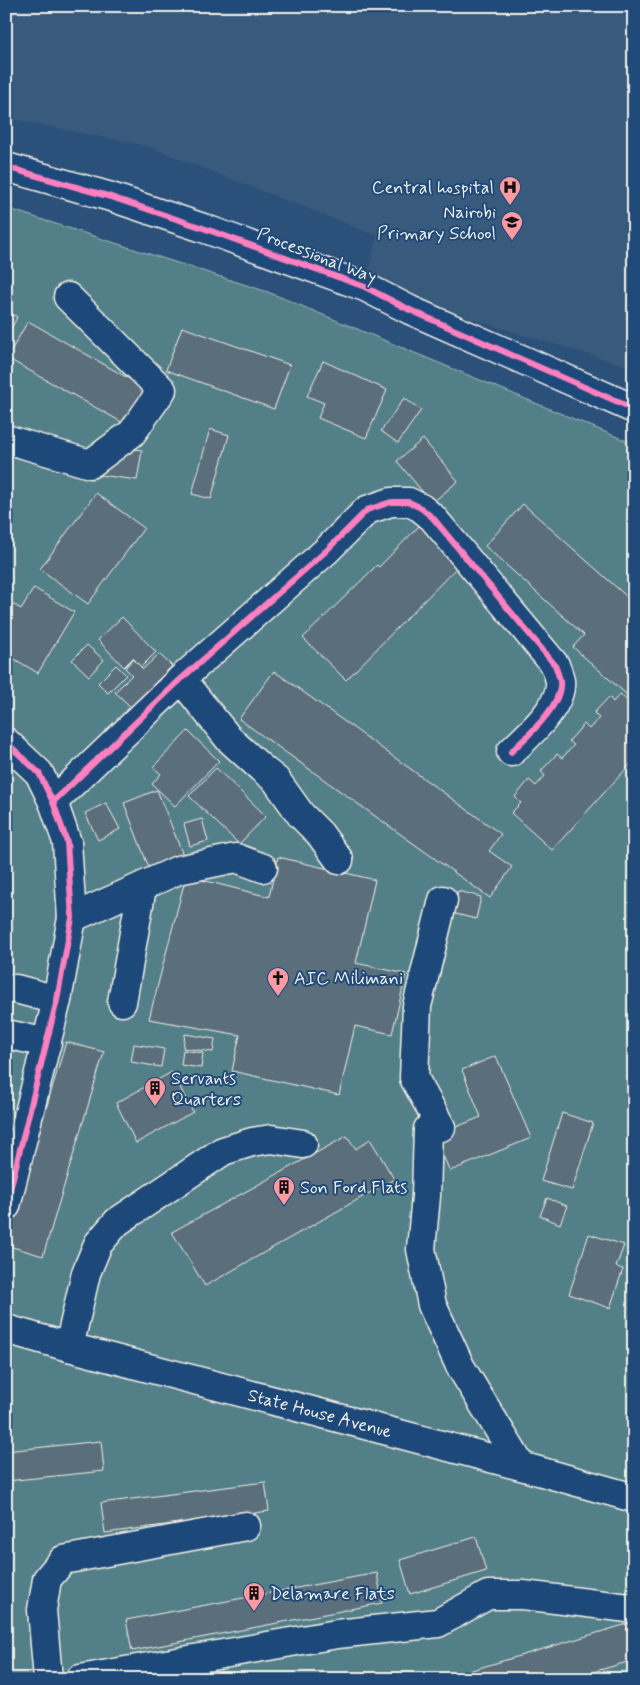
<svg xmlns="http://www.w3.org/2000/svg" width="640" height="1685" font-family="Mynerve,sans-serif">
<rect width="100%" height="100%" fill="#2b517a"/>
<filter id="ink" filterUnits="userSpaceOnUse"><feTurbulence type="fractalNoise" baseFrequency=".02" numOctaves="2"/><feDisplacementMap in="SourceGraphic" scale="10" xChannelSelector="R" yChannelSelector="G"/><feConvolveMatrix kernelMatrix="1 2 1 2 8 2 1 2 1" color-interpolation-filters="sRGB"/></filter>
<g filter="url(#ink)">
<polygon fill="#395a7b" points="6,6 634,6 634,368 365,287 377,236 147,146 6,118"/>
<polygon fill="#538088" stroke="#a4b8b8" points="6,208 268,292 634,444 634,1679 6,1679"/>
<g fill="#5a6e7c" stroke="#f4f1e8">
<polygon points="6,311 17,317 6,339"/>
<polygon points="28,321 147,389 127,425 7,358"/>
<polygon points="182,327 290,365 274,409 166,370"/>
<polygon points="323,361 387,390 366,438 318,418 324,403 307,396"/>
<polygon points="404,398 421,410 398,443 381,431"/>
<polygon points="210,429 229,435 211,499 192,494"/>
<polygon points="423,439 458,481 432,503 397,461"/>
<polygon points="105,445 142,450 137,480 100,475"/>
<polygon points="96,493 144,528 88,604 40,569"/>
<polygon points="523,504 634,603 634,701 573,647 584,635 485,546"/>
<polygon points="425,520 465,559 346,680 303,638 377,565 379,567"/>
<polygon points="34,588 74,612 38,673 6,654 6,600 21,609"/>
<polygon points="122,617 156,652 141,667 133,658 124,667 98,640"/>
<polygon points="87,645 104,660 89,676 72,660"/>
<polygon points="159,654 172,666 131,707 115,692 132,675 125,668 133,659 143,669"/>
<polygon points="116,665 126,675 108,693 98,683"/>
<polygon points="274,671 501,834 489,851 512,867 490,898 239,719"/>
<polygon points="620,694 634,707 634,760 552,850 511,813 521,803 515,797 529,780 536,786 545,776 541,771 557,754 562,758 574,745 569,741 584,724 589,729 599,718 594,713 609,697 613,702"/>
<polygon points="188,731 219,761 175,806 152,784 161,774 153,767"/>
<polygon points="216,768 266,816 239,844 189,796"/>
<polygon points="157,790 183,855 149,868 124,803"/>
<polygon points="106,803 120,829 98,840 85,813"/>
<polygon points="202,819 208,841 190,846 184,824"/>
<polygon points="278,857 375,880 356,963 406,974 392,1034 355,1026 339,1095 232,1071 240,1035 149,1019 186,876 269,897"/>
<polygon points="458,891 481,897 476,919 452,913"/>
<polygon points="185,1034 215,1039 213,1052 183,1048"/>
<polygon points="66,1042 104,1052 43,1256 6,1245 6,1242"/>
<polygon points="134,1044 164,1049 161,1067 131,1062"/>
<polygon points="183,1050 203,1053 201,1068 181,1065"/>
<polygon points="496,1056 531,1138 450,1171 434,1136 481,1117 462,1070"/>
<polygon points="172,1072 193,1112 136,1143 116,1103"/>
<polygon points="562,1113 593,1123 572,1190 541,1181"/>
<polygon points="347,1136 356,1149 370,1139 394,1179 205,1286 172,1232"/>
<polygon points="547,1198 567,1206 560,1224 540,1216"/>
<polygon points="589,1234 624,1245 616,1267 623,1269 610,1308 569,1294"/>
<polygon points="101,1441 104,1471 6,1481 6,1451"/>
<polygon points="265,1482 269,1511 105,1533 101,1503"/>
<polygon points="476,1537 486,1571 410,1594 400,1560"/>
<polygon points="377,1573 382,1603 132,1651 126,1620"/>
<polygon points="634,1622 634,1660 569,1679 442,1679"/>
</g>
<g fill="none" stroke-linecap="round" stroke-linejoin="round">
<g stroke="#f4f1e8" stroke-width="31">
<g id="minor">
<polyline points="6,167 111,197 203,228 365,287 410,310 634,409"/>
<polyline points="6,439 90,464 132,433 162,390 68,297"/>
<polyline points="181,679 229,739 261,768 276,780 301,815 320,834 339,860"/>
<polyline points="6,742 39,773 53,802 67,842 72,918 57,1000 6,1206"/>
<path d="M53,802l128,-123 145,-128 41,-41 24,-8h18l12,6 12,10 122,147c2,5 4,11 5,16 3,25 -33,55 -49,71"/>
<polyline points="443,900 417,1006 414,1078 441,1127 428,1129 426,1196 421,1249 432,1305 460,1366 521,1466"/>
<polyline points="72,918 178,870 236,858 263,868"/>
<polyline points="6,989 16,989 57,1000"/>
<polyline points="122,1002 142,887"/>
<polyline points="6,1034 47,1043"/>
<polyline points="69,1347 86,1273 98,1244 117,1222 223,1151 252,1142 271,1139 303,1144"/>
<polyline points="48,1679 42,1610 47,1579 63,1560 246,1526"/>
<polyline points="80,1679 337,1634 438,1623 488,1595 523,1595 628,1608 634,1607"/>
</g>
</g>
<g stroke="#f4f1e8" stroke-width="31">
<g id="major">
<path id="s1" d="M6,1329l63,18 452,119 113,32"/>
</g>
</g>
<use href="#minor" stroke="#1f4a7a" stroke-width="28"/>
<use href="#major" stroke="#1f4a7a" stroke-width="28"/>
<g stroke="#1f4a7a" stroke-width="9">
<g id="cycleway">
<polyline points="6,167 111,197 203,228 365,287 410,310 634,409"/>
<polyline points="6,742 39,773 53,802 67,842 72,918 57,1000 6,1206"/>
<path d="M53,802l128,-123 145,-128 41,-41 24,-8h18l12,6 12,10 122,147c2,5 4,11 5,16 3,25 -33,55 -49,71"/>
</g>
</g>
<use href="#cycleway" stroke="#ff80c0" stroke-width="6"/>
</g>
</g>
<defs>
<g id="hospital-pin" transform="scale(1.125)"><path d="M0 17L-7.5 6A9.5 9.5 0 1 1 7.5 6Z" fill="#ff9aa2" stroke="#1f4a7a"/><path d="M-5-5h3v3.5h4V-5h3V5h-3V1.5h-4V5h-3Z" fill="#111"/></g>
<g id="school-pin" transform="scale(1.125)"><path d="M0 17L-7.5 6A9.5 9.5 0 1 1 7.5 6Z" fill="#ff9aa2" stroke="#1f4a7a"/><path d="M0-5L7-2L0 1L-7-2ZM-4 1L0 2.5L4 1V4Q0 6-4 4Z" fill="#111"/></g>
<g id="church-pin" transform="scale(1.125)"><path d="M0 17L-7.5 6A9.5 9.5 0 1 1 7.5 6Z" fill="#ff9aa2" stroke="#1f4a7a"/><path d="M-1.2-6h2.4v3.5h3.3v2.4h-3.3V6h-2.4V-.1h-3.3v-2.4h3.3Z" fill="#111"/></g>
<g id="building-pin" transform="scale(1.125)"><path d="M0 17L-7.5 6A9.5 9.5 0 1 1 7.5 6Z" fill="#ff9aa2" stroke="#1f4a7a"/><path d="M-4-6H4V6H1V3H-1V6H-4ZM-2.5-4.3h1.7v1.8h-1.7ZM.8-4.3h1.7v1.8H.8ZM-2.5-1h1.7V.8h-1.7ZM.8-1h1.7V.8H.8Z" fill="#111"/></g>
</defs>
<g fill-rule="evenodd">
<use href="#hospital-pin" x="510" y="187"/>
<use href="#school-pin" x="512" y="222"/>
<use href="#church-pin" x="278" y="978"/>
<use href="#building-pin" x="155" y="1088"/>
<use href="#building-pin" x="284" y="1187"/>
<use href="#building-pin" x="254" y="1593"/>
</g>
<g text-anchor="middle" stroke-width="4" stroke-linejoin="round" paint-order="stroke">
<g font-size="18" fill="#f4f1e8" stroke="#1f4a7a" text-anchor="start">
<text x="494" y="193" text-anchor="end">Central hospital</text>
<text x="496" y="218" text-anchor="end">Nairobi<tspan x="496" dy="21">Primary School</tspan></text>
<text x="294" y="984">AIC Milimani</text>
<text x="171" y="1084">Servants<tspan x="171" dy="21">Quarters</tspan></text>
<text x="300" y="1193">Son Ford Flats</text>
<text x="270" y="1599">Delamare Flats</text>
</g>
<g font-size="18" fill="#f4f1e8" stroke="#1f4a7a">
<text transform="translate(317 255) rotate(21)" y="6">Processional Way</text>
<text dy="6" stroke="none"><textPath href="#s1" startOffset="325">State House Avenue</textPath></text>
</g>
</g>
<rect width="640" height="1685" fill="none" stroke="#1f4a7a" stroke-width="25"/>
<rect x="12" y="12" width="615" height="1660" fill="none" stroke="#f4f1e8" stroke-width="2" filter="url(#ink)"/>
</svg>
